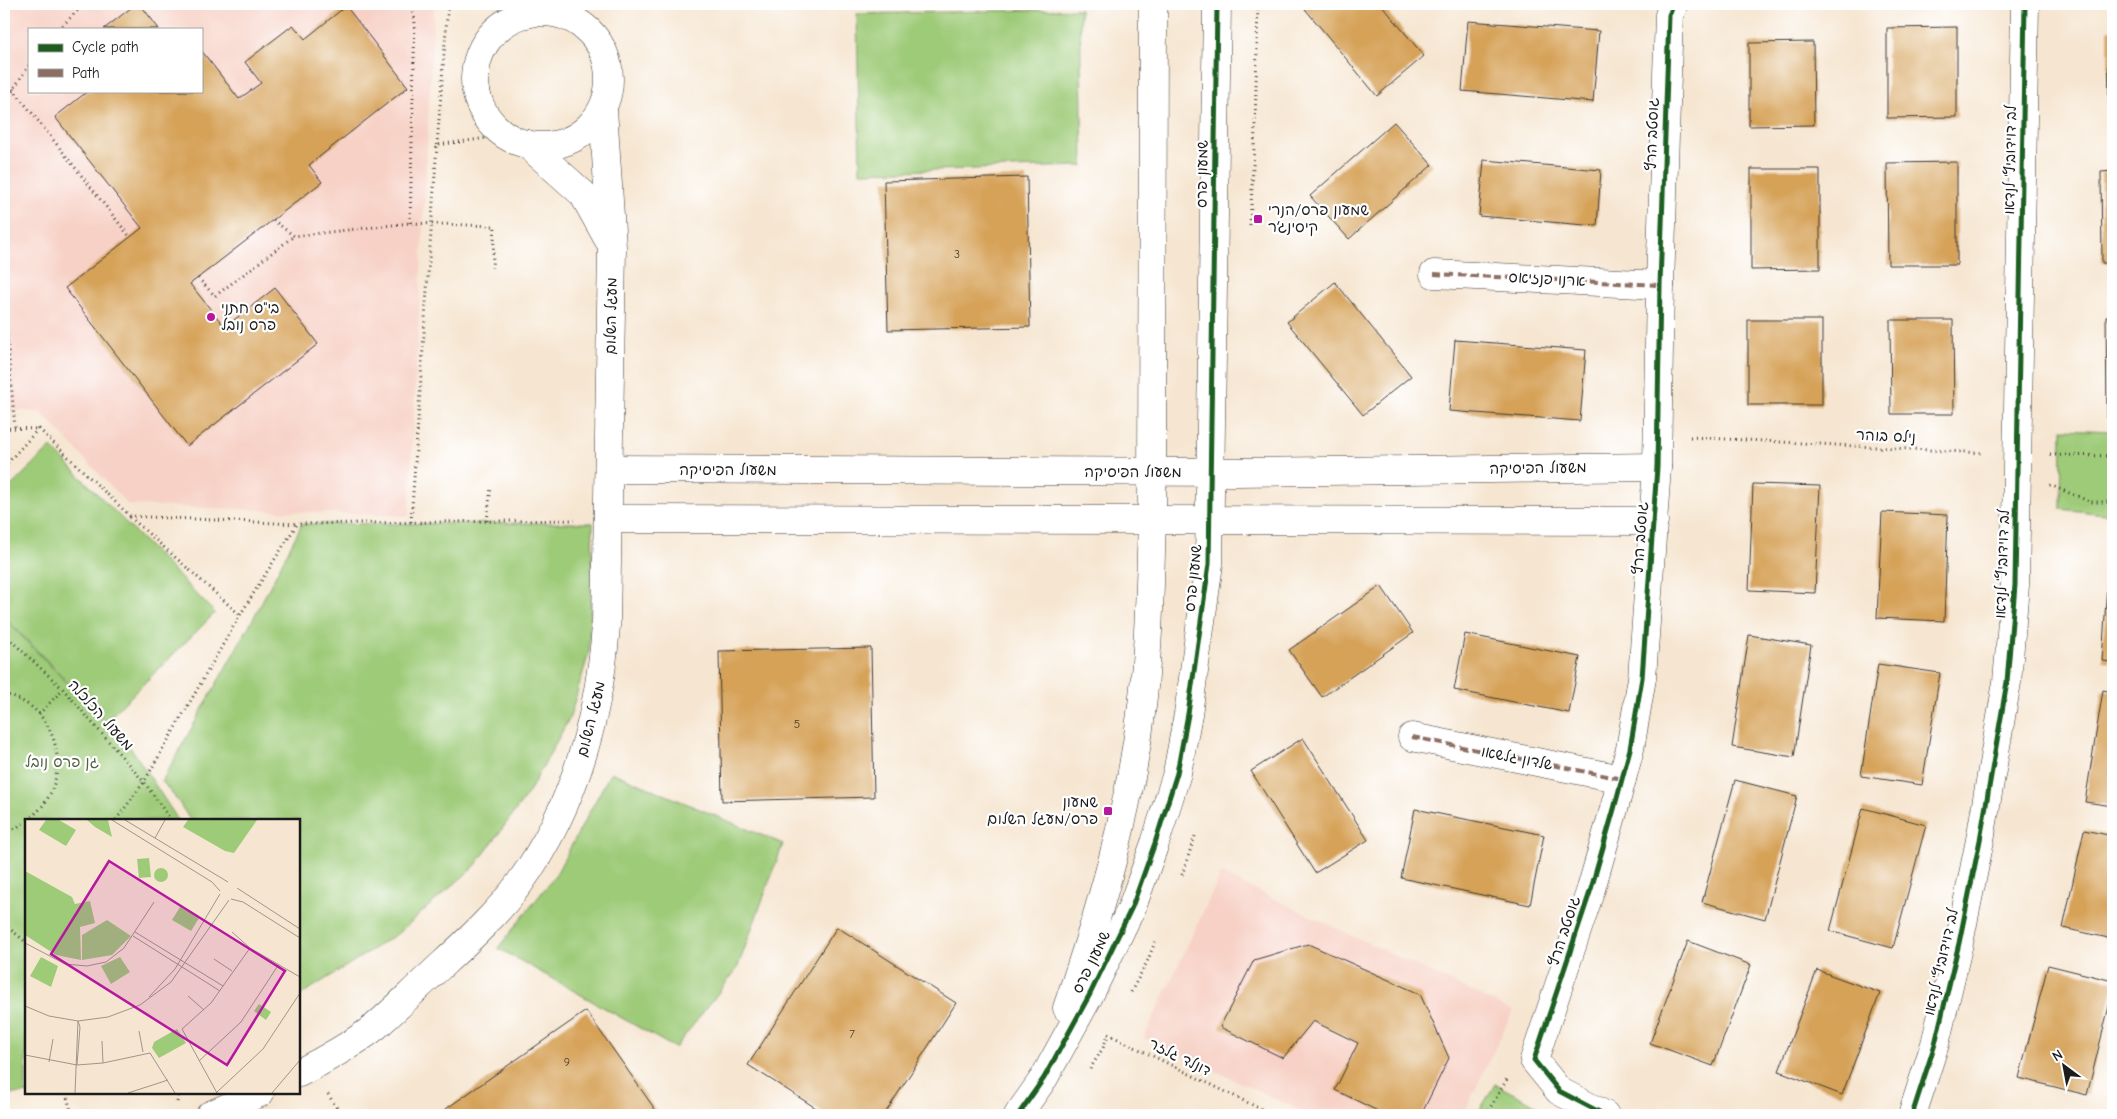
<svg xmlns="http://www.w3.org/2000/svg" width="2117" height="1119" font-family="'Comic Neue','Playpen Sans Hebrew',sans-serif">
<rect width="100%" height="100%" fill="#fff"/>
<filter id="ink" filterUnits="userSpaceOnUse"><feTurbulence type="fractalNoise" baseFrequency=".02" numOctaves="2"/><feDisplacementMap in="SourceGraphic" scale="10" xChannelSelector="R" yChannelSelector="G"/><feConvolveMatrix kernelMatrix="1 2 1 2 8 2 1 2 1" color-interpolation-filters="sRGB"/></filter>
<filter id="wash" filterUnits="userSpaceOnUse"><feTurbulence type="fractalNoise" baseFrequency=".0096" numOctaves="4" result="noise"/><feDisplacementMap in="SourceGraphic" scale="20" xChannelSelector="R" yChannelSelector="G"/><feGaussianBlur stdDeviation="1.12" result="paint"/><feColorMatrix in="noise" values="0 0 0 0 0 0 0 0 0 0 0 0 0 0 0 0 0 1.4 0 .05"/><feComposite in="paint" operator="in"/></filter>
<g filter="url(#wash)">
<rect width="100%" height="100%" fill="#f6e6d1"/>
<g fill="#f7d1c6" fill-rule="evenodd">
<path d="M4,4h430l-25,512 -281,-11 -87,-93 -27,-2 -10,2zM29,29h172v62h-172z"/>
<polygon points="1221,874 1513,1011 1463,1115 1310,1115 1144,1038"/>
</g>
<g fill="#9ecb78" stroke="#5d744a">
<polygon points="1080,9 1083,166 860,172 857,14"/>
<polygon points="2062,429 2113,431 2113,515 2061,509"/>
<polygon points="51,447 215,613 106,721 4,617 4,493"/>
<polygon points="593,523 589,652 570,717 529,792 475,866 397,934 299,996 299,820 190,820 178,801 162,781 254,617 302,524"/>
<polygon points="4,618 133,751 178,820 26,820 26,1093 48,1093 4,1094"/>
<polygon points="611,772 783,844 737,969 675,1048 498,948 555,876"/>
<polygon points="1495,1084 1555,1115 1477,1115"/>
</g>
<g id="blocks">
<g fill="#d6a259">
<polygon points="136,4 140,4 159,29 104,29"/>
<polygon points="1301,4 1381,4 1424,56 1377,96"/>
<polygon points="346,6 408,87 309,165 322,182 190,284 225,327 275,288 318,344 187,446 65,288 142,228 55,117 88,91 201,91 201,50 239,99 261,83 245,62 293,25 305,39"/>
<polygon points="1468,21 1599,31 1593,102 1462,91"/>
<polygon points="1957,27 1957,117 1887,118 1887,28"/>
<polygon points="2108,30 2113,30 2113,132 2109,132"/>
<polygon points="1813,42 1814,125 1749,126 1749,43"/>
<polygon points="1394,122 1432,165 1349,239 1310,196"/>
<polygon points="1484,160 1601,170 1597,226 1479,216"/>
<polygon points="1957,162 1957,265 1888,265 1887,163"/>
<polygon points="1751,169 1820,169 1820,269 1751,270"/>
<polygon points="2113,171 2113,263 2102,263 2101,172"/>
<polygon points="1027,177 1030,327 888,330 884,181"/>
<polygon points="1335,282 1411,376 1363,415 1287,322"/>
<polygon points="2106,316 2113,316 2113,418 2107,418"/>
<rect x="1748" y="320" width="74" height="85"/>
<polygon points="1890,320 1953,320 1954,414 1891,414"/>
<polygon points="1455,340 1586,350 1580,421 1449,411"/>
<polygon points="1753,484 1820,486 1815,593 1749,590"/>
<polygon points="1882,512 1948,515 1944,621 1877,618"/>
<polygon points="2110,538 2113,538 2113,662 2102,661"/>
<polygon points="1381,586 1413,633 1322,697 1289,650"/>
<polygon points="1465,634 1580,657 1569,713 1454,690"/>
<polygon points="1749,635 1811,645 1794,757 1732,747"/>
<polygon points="871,648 874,797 722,801 719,651"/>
<polygon points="1878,664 1940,673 1922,785 1861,776"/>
<polygon points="2103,690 2113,692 2113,806 2085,802"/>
<polygon points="1303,738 1368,840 1315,873 1251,771"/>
<polygon points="1735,780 1797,796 1765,919 1702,902"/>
<polygon points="1863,808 1926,825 1893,948 1830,931"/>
<polygon points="1415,809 1544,835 1530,905 1401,878"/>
<polygon points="2084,830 2113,836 2113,939 2063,928"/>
<polygon points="837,927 956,1003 884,1115 827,1115 748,1065"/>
<polygon points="1688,941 1751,965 1713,1066 1650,1043"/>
<polygon points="1308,944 1420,994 1449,1058 1421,1115 1386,1115 1335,1090 1358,1043 1313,1021 1283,1058 1220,1027 1254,960"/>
<polygon points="2048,965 2113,981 2113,990 2087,1095 2019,1078"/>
<polygon points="1817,970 1880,993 1842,1095 1779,1071"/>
<polygon points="586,1011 659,1115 441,1115 440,1113"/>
</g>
</g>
</g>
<g filter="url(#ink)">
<use href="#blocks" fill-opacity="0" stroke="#3d3a37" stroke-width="1"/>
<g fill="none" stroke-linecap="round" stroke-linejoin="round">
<g stroke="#3d3a37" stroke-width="29">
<g id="minor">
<circle cx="542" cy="79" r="67"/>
<polyline points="527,144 583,194 608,239"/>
<polyline points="1434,274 1660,285"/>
<polyline points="609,469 1236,472 1657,467"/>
<polyline points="609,519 1654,521"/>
<polyline points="1412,737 1622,779"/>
<path d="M1067,1008c34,-99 63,-199 75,-302 7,-61 8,-124 10,-186l1,-516"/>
<path d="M299,1073c22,-11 59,-32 77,-47 20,-17 37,-35 56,-52 30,-28 62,-56 87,-90 55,-76 80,-165 87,-258l6,-379 -9,-138"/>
<polyline points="210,1115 260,1093"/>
<polyline points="1018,1115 1044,1078 1090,994 1132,907 1155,843 1177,773 1188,714 1209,564 1217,4"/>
<polyline points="1605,1115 1559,1091 1534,1060 1591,889 1614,809 1630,749 1642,678 1657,467 1660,285 1669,15 1674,4"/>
<polyline points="1912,1115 1935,1044 1959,943 1980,840 2007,682 2015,585 2025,4"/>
</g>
</g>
<g stroke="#3d3a37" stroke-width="3" stroke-dasharray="1 4" stroke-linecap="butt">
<polyline points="533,4 534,12"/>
<polyline points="59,29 84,4"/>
<polyline points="13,89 130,237"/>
<polyline points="4,104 29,65"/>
<polyline points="437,145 448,4"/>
<polyline points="273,220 294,236 410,223 495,226 492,268"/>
<polyline points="410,223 415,19 410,4"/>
<polyline points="1250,225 1255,129 1258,4"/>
<polyline points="198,278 215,296 294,236"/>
<polyline points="4,301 15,428"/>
<polyline points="4,428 39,429 130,516 297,524"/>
<polyline points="1690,437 1984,453"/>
<polyline points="2050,455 2113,456"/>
<polyline points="4,467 38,429"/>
<polyline points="2050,485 2091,502 2113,502"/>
<polyline points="130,517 240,615"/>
<polyline points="487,521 491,487"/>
<polyline points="411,522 437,145 495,137"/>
<polyline points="4,634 63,689 144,782 171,820"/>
<path d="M4,694c13,4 27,10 36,21 27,32 22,82 -13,105"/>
<polyline points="39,714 63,689"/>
<polyline points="116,820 144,782 240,615 297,524 575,520"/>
<polyline points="4,831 16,828 26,821"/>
<polyline points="1182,875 1195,836"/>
<polyline points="4,924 26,942"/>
<polyline points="1131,992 1148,960 1156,939"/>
<polyline points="1108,1034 1273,1115"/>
<polyline points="1090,1069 1103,1048 1108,1035"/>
<polyline points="66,1093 72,1115"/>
<polyline points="328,1094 341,1115"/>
<polyline points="177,1102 179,1093"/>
<polyline points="1486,1115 1507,1079"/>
</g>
<use href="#minor" stroke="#fff" stroke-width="28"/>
<g stroke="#8d6e63" stroke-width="4" stroke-dasharray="8 4" stroke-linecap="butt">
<polyline points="1434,274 1660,285"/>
<polyline points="1412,737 1622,779"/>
</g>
<g stroke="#fff" stroke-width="8">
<g id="cycleway">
<polyline points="1018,1115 1044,1078 1090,994 1132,907 1155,843 1177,773 1188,714 1209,564 1217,4"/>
<polyline points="1605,1115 1559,1091 1534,1060 1591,889 1614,809 1630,749 1642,678 1657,467 1660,285 1669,15 1674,4"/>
<polyline points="1912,1115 1935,1044 1959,943 1980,840 2007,682 2015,585 2025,4"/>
</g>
</g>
<use href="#cycleway" stroke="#1b5e20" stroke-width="5"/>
</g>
</g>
<g fill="#b5179e" stroke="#fff" stroke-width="2">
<rect x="1253" y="214" width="10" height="10" rx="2.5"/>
<circle cx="211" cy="317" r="5"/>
<rect x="1103" y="806" width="10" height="10" rx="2.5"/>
</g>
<g text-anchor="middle" stroke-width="4.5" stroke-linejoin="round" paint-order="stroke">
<g font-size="12" fill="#4a3e2b">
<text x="957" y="258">3</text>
<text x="797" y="728">5</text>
<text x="852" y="1038">7</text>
<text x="567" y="1066">9</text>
</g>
<g font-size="15" fill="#1c1c1c" stroke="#fff">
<text transform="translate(1652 134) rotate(-88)" y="5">גוסטב הרץ</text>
<text transform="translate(2010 160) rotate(-89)" y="5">לב דוידוביץ' לנדאו</text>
<text transform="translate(1202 174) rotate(-89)" y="5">שמעון פרס</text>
<text transform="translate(1547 279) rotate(3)" y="5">ארנו פנזיאס</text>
<text transform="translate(611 316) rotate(-89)" y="5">מעגל השלום</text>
<text transform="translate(1886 436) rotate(3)" y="5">נילס בוהר</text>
<text transform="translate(1538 468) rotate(-1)" y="5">משעול הפיסיקה</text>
<text x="728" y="475">משעול הפיסיקה</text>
<text x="1133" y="477">משעול הפיסיקה</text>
<text transform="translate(1640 538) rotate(-86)" y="5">גוסטב הרץ</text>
<text transform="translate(2002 564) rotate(-88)" y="5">לב דוידוביץ' לנדאו</text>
<text transform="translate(1193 578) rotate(-84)" y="5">שמעון פרס</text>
<text transform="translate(101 715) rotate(48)" y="5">משעול הכלכלה</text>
<text transform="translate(591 719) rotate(-76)" y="5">מעגל השלום</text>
<text transform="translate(1517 758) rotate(11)" y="5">שלדון גלשאו</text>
<text transform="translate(1564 931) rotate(-72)" y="5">גוסטב הרץ</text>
<text transform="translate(1091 962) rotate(-64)" y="5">שמעון פרס</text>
<text transform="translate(1941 962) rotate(-77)" y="5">לב דוידוביץ' לנדאו</text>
<text transform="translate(1180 1057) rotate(26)" y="5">דונלד גלזר</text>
</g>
<g font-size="15" fill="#1c1c1c" stroke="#fff" text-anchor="start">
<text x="1268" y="215">שמעון פרס/הנרי<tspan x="1268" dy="17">קיסינג׳ר</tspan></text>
<text x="221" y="313">בי"ס חתני<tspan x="221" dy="17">פרס נובל</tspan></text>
<text x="1098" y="807" text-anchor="end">שמעון<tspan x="1098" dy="17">פרס/מעגל השלום</tspan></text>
</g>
<g font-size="15" fill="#506241" stroke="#fff">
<text x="62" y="767">גן פרס נובל</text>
</g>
</g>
<g transform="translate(25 819)">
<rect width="275" height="275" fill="#f6e6d1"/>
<path d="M21,1h13l17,10 -10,16 -27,-16zM62,1h21l4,17 -17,-10zM163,1h69l-23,33 -9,-2 -42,-24zM124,39l2,19 -12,1 -2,-19zM129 56a7 7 0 1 1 14 0a7 7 0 1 1-14 0ZM0,52l47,26 3,7 15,-3 5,22 -15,4 1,33 -25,-5 -31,-20zM155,88l19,11 -8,13 -19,-11zM82,101l24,16 -19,19 -30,5v-25zM16,138l17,9 -7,21 -21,-11zM95,138l10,15 -19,12 -10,-18zM234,185l12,8 -5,8 -12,-9zM152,210l9,14 -27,15 -7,-10 2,-6z" fill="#9ecb78"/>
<path fill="none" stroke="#9f9589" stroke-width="1" d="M87,1l100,62 8,9M100,1l103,62M130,19l10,-18M212,69l63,41M206,80l12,3 57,36M110,113l88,54M207,113l18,16 50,29M108,117l87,55M0,124l40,21 22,2 19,-4 18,-14 30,-46M189,140l18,12M163,177l16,14M124,178l26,-28 45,-75M0,187l24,10 29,5 30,-4 32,-12 31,-23 58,-82M114,212l4,21M77,222l1,22M0,236l52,10 26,-2 47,-10 25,40M174,242l42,-39 38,-58M24,243l4,-23M52,246l3,-38 -2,-6M50,274l3,-72M103,274l40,-13M191,274l47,-44 37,-56M192,274l-35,-64 29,-26 39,-55M247,274l28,-33"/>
<path fill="#b5179e" fill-opacity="0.15" stroke="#b5179e" stroke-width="2.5" d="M84,42l176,110 -58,94 -176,-111z"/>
<rect width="275" height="275" fill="none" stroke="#1c1c1c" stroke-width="2.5"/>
</g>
<rect width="2117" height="1119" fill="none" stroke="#fff" stroke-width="20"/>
<rect x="28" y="28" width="175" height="65" fill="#ffffff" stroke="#a4a4a4"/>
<rect x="38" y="44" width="25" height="8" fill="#1b5e20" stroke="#a4a4a4"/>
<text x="72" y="52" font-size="15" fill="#1c1c1c">Cycle path</text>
<rect x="38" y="69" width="25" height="8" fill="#8d6e63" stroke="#a4a4a4"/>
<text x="72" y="78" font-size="15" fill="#1c1c1c">Path</text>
<g transform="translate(2064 1066) rotate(328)" stroke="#ffffff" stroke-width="4" paint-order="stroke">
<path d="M0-4L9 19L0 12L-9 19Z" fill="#1c1c1c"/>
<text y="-8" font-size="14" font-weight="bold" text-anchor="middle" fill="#1c1c1c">N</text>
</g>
</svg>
